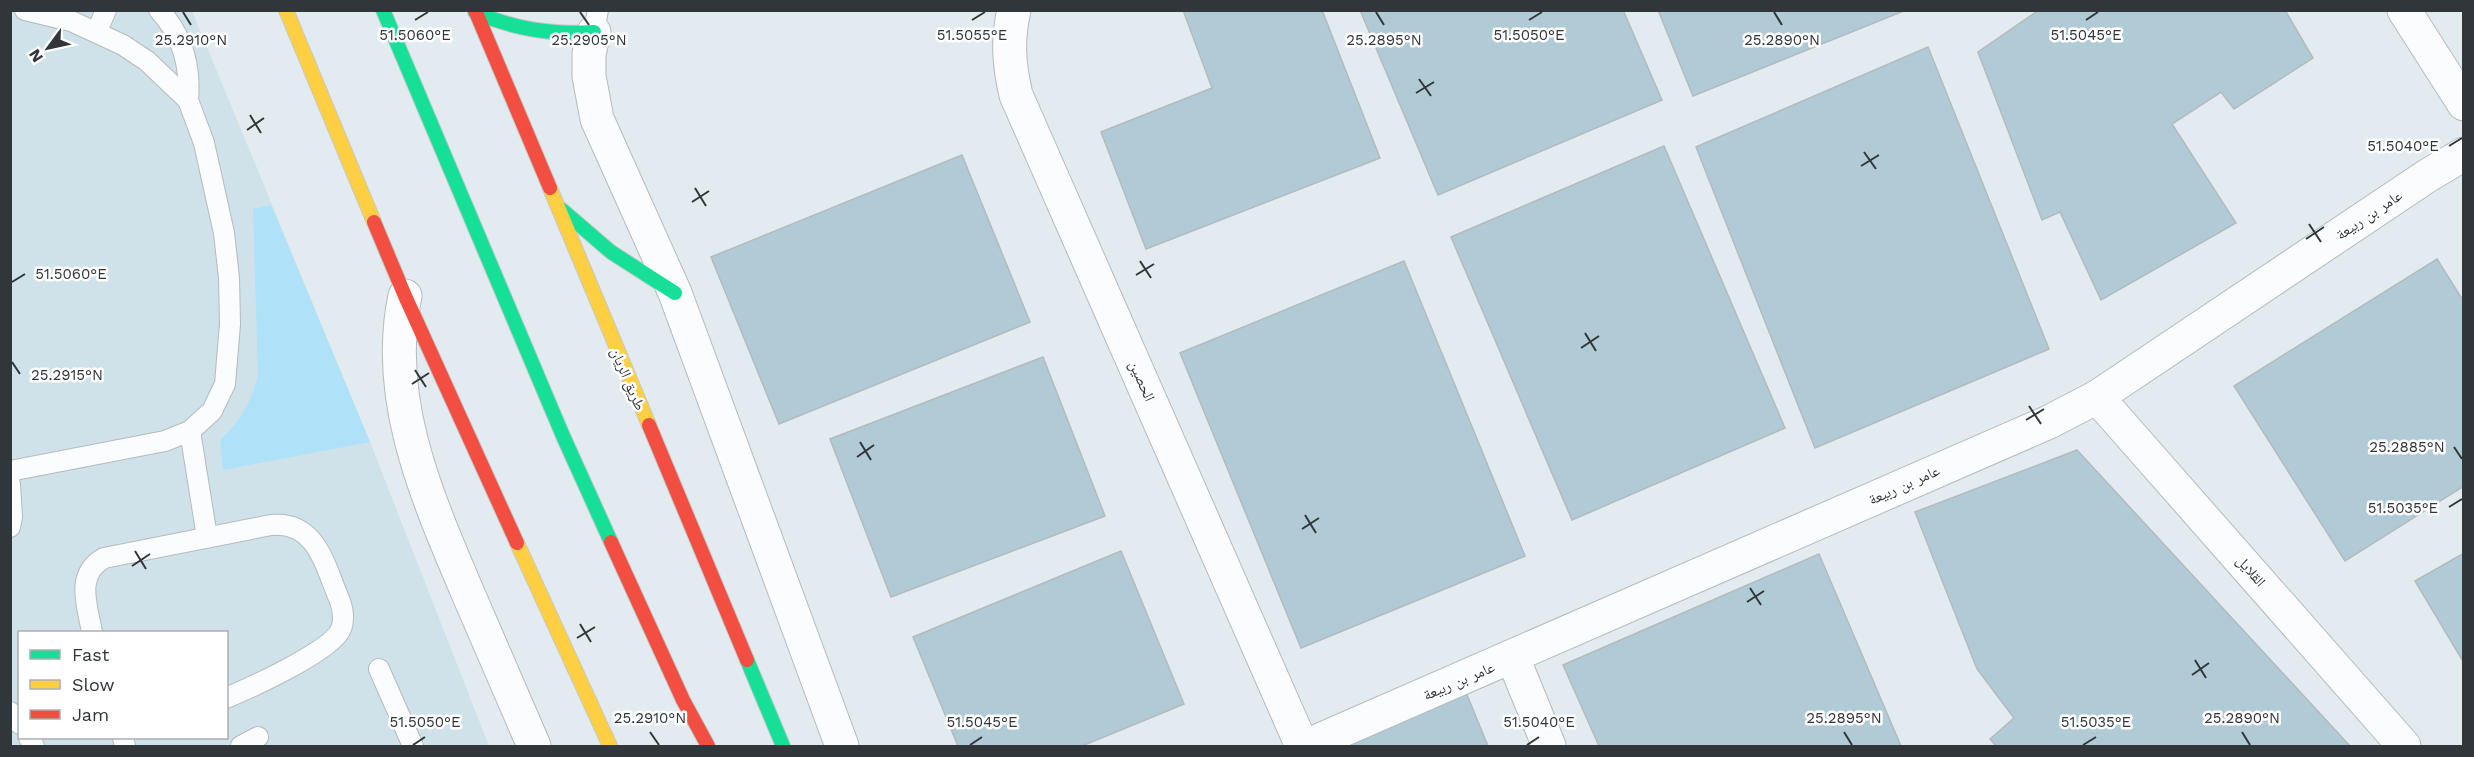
<svg xmlns="http://www.w3.org/2000/svg" width="2474" height="757" font-family="'Work Sans','Noto Naskh Arabic',sans-serif">
<rect width="100%" height="100%" fill="#e2ebef"/>
<path fill="#cfe1e9" fill-rule="evenodd" d="M10,11h182l178,431 119,304h-478zM20,632h206v106h-206z"/>
<path fill="#afe2f8" d="M271,205l99,237 -147,28 -3,-30c21,-19 32,-38 38,-66l-5,-165z"/>
<g fill="#b1cbd6" stroke="#b3babe" stroke-width="1.5">
<polygon points="1183,10 1322,10 1380,158 1146,249 1101,132 1212,88"/>
<polygon points="1360,10 1623,10 1662,100 1438,195"/>
<polygon points="1658,10 1906,10 1693,96"/>
<polygon points="2039,10 2285,10 2313,58 2234,109 2221,92 2172,124 2236,223 2101,300 2060,212 2042,220 1978,52"/>
<polygon points="1928,47 2049,349 1815,448 1696,147"/>
<polygon points="1664,146 1785,428 1572,520 1451,237"/>
<polygon points="962,155 1030,322 779,424 711,257"/>
<polygon points="2437,259 2464,302 2464,486 2345,561 2234,386"/>
<polygon points="1404,261 1525,556 1301,648 1180,353"/>
<polygon points="1043,357 1105,516 891,597 830,439"/>
<polygon points="2077,450 2350,746 1996,746 1990,739 2014,718 1977,669 1915,512"/>
<polygon points="1121,551 1184,704 1082,746 958,746 913,637"/>
<polygon points="2464,553 2464,663 2415,581"/>
<polygon points="1819,554 1901,746 1599,746 1563,665"/>
<polygon points="1465,690 1488,746 1325,746"/>
</g>
<g fill="none" stroke-linecap="round" stroke-linejoin="round">
<g stroke="#b4bbbf" stroke-width="22">
<g id="lane">
<path d="M159,10c24,26 32,56 29,90"/>
<polyline points="97,31 106,10"/>
<polyline points="594,32 598,10"/>
<polyline points="190,431 207,537"/>
<polyline points="10,471 165,441 190,431 212,411 225,384 230,324 229,278 224,233 204,143 188,100 147,61 123,45 71,21 25,10"/>
<polyline points="10,484 12,517 10,527"/>
<path d="M92,632c-5,-27 -17,-58 12,-74l167,-33c46,-5 54,42 69,76 3,9 5,18 1,28 -9,22 -91,59 -115,69"/>
<polyline points="379,669 413,746"/>
<polyline points="10,712 20,724"/>
<polyline points="29,738 34,746"/>
<polyline points="123,738 125,746"/>
<polyline points="241,746 258,737"/>
</g>
</g>
<g stroke="#b4bbbf" stroke-width="35">
<g id="street">
<path d="M1014,10c-7,30 -5,55 2,85l286,651"/>
<polyline points="2404,10 2464,104"/>
<polyline points="594,32 589,54 589,76 597,119 675,293 842,746"/>
<path d="M405,296c-22,103 23,203 62,295 23,52 45,104 67,155"/>
<polyline points="2097,397 2404,746"/>
<polyline points="1513,658 1549,746"/>
<polyline points="1306,746 2049,422 2097,397 2427,176 2464,154"/>
</g>
</g>
<g stroke="#c3c8ca" stroke-width="16">
<g id="fast">
<polyline points="383,10 563,436 611,542"/>
<path d="M475,12c39,17 76,23 119,20"/>
<polyline points="561,209 611,252 675,293"/>
<polyline points="747,660 783,746"/>
</g>
</g>
<g stroke="#c3c8ca" stroke-width="16">
<g id="slow">
<polyline points="286,10 374,222"/>
<polyline points="550,188 649,425"/>
<polyline points="517,543 610,746"/>
</g>
</g>
<g stroke="#c3c8ca" stroke-width="16">
<g id="jam">
<polyline points="475,10 550,188"/>
<polyline points="374,222 405,296 517,543"/>
<polyline points="649,425 747,660"/>
<polyline points="611,542 683,700 708,746"/>
</g>
</g>
<use href="#lane" stroke="#fbfcfd" stroke-width="20"/>
<use href="#street" stroke="#fbfcfd" stroke-width="33"/>
<use href="#fast" stroke="#16e098" stroke-width="14"/>
<use href="#slow" stroke="#ffcf43" stroke-width="14"/>
<use href="#jam" stroke="#f24e42" stroke-width="14"/>
</g>
<path fill="none" stroke="#30363a" stroke-width="2" d="M183,12l8,13M580,12l9,13M1376,12l8,13M1774,12l8,13M415,20l13,-8M972,20l13,-8M1529,20l13,-8M2086,20l12,-8M1419,79l12,17M1416,93l18,-11M250,115l11,18M247,130l17,-12M2449,146l13,-8M1864,152l12,17M1861,166l18,-11M695,188l11,18M692,202l17,-11M2309,224l12,18M2306,239l18,-12M1140,261l11,17M1136,275l18,-11M12,282l13,-8M1585,333l11,18M1581,348l18,-12M12,362l8,12M415,370l11,17M412,384l17,-11M2029,406l12,18M2026,420l18,-11M860,442l11,18M2454,447l8,12M857,457l17,-12M2449,507l13,-8M1305,515l11,18M1302,529l17,-11M135,551l11,18M132,566l18,-12M1750,588l11,17M1747,602l17,-11M580,624l11,18M577,638l18,-11M2195,660l11,18M2192,675l17,-12M650,732l9,13M1844,732l8,13M2242,732l8,13M413,745l12,-8M970,745l12,-8M1527,745l12,-8M2083,745l13,-8"/>
<g text-anchor="middle" stroke-width="5" stroke-linejoin="round" paint-order="stroke">
<g font-size="15" fill="#30363a" stroke="#fff">
<text transform="translate(2369 215) rotate(-34)" y="5">عامر بن ربيعة</text>
<text transform="translate(628 379) rotate(67)" y="5">طريق الريان</text>
<text transform="translate(1142 381) rotate(66)" y="5">الحصين</text>
<text transform="translate(1904 485) rotate(-24)" y="5">عامر بن ربيعة</text>
<text transform="translate(2251 571) rotate(49)" y="5">القلايل</text>
<text transform="translate(1459 681) rotate(-23)" y="5">عامر بن ربيعة</text>
</g>
</g>
<g font-size="15" text-anchor="middle" fill="#30363a" stroke="#fff" stroke-width="5" stroke-linejoin="round" paint-order="stroke">
<text x="415" y="40">51.5060°E</text>
<text x="972" y="40">51.5055°E</text>
<text x="1529" y="40">51.5050°E</text>
<text x="2086" y="40">51.5045°E</text>
<text x="191" y="45">25.2910°N</text>
<text x="589" y="45">25.2905°N</text>
<text x="1384" y="45">25.2895°N</text>
<text x="1782" y="45">25.2890°N</text>
<text x="2403" y="151">51.5040°E</text>
<text x="71" y="279">51.5060°E</text>
<text x="67" y="380">25.2915°N</text>
<text x="2407" y="452">25.2885°N</text>
<text x="2403" y="513">51.5035°E</text>
<text x="650" y="723">25.2910°N</text>
<text x="1844" y="723">25.2895°N</text>
<text x="2242" y="723">25.2890°N</text>
<text x="425" y="727">51.5050°E</text>
<text x="982" y="727">51.5045°E</text>
<text x="1539" y="727">51.5040°E</text>
<text x="2096" y="727">51.5035°E</text>
</g>
<rect width="2474" height="757" fill="none" stroke="#30363a" stroke-width="24"/>
<rect x="18" y="631" width="210" height="108" fill="#ffffff" stroke="#acafb0" stroke-width="1.5"/>
<rect x="30" y="650" width="30" height="9" fill="#16e098" stroke="#acafb0" stroke-width="1.5"/>
<text x="72" y="661" font-size="18" fill="#30363a">Fast</text>
<rect x="30" y="680" width="30" height="9" fill="#ffcf43" stroke="#acafb0" stroke-width="1.5"/>
<text x="72" y="691" font-size="18" fill="#30363a">Slow</text>
<rect x="30" y="710" width="30" height="9" fill="#f24e42" stroke="#acafb0" stroke-width="1.5"/>
<text x="72" y="721" font-size="18" fill="#30363a">Jam</text>
<g transform="translate(48 48) rotate(237)" stroke="#ffffff" stroke-width="4.5" paint-order="stroke">
<path d="M0-4.5L10 22L0 15L-10 22Z" fill="#30363a"/>
<text y="-9" font-size="16" font-weight="bold" text-anchor="middle" fill="#30363a">N</text>
</g>
</svg>
